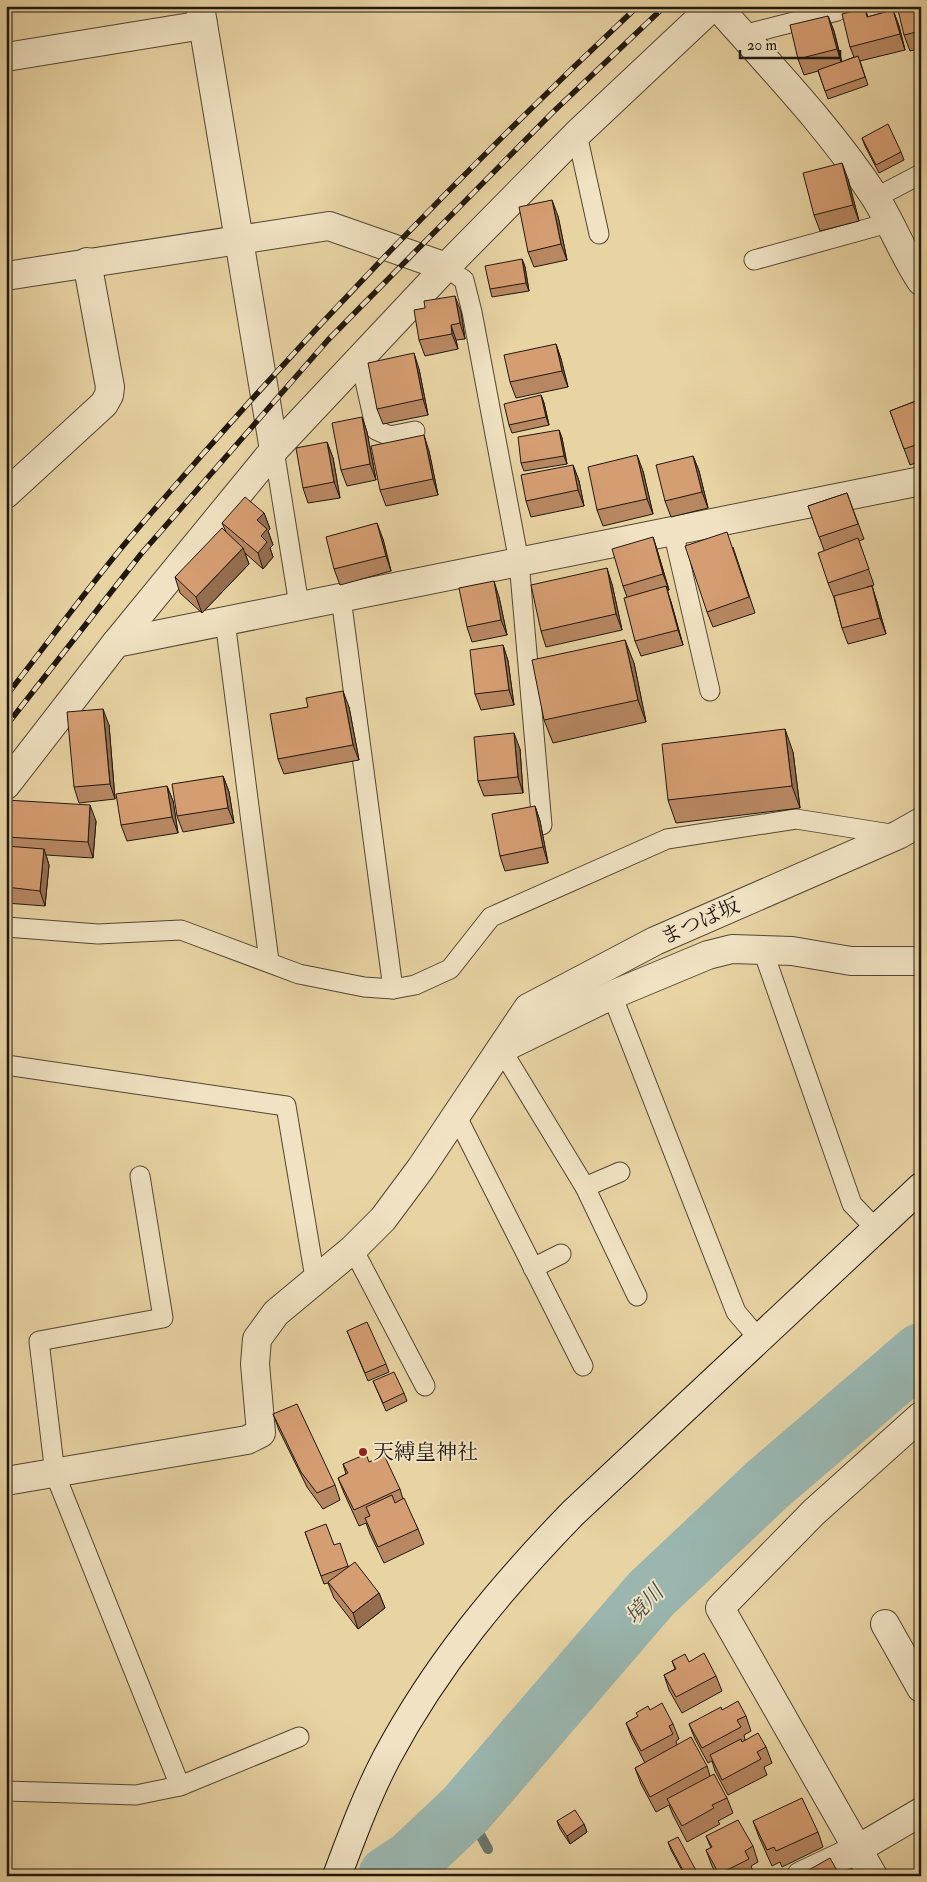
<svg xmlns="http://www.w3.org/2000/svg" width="927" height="1882" font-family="'IM FELL Double Pica','Noto Serif JP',serif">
<rect width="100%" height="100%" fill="#e8d3a3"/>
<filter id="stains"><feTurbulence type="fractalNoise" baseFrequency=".004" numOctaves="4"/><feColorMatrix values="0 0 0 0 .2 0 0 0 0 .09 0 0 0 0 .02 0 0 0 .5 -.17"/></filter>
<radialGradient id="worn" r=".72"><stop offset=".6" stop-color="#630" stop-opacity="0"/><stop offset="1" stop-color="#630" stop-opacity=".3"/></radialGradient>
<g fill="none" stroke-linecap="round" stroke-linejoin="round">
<polyline stroke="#69766f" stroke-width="10" points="466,1809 488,1849"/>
<polyline stroke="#9ab6af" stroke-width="60" points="388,1876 411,1861 466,1809 651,1594 768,1484 921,1353"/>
<g stroke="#524633" stroke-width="21">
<g id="lane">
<polyline points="743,35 837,11"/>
<polyline points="577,134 599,234"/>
<polyline points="875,198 921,174"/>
<polyline points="754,260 888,223"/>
<polyline points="446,267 464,280 472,312 519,562 542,825"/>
<polyline points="360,359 376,430 390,436 415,431"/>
<polyline points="274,450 299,605"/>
<polyline points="673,531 710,691"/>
<polyline points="341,598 393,989"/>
<polyline points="225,621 269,961"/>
<polyline points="6,927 98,934 181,930 299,974 364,987 393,989 415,985 450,969 491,917 667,839 796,819 897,835"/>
<polyline points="762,948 852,1204 876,1229"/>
<polyline points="612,995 736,1312 759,1339"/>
<polyline points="501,1049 585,1187 637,1296"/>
<polyline points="6,1065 286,1106 315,1278"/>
<polyline points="456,1115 583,1366"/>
<polyline points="140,1176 163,1318 39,1341 55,1474 180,1786"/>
<polyline points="585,1187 620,1172"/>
<polyline points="353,1249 425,1386"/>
<polyline points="533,1268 561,1254"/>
<polyline points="6,1791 136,1795 180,1786 299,1737"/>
</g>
</g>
<g stroke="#524633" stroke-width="30">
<g id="street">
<polyline points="200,6 274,450"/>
<path d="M717,6c55,62 113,122 158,191 17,27 28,57 46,84"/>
<polyline points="6,57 203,25"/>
<polyline points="6,276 329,226 446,267"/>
<polyline points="6,494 104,404 109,395 110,387 87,262"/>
<polyline points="116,643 921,481"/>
<polyline points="6,785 116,643 274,450 446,267 577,134 713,6"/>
<polyline points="501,1049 612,995 708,955 732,949 792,951 851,961 921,961"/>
<polyline points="6,1481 247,1440 261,1433 255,1364 257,1339 276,1313 353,1249 383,1219 421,1168 528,1008 655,941 898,835 921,822"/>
<polyline points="885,1624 921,1688"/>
<polyline points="801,1876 856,1850 921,1812"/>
<polyline points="873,1876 720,1608 814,1512 921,1416"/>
</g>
</g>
<g stroke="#20170e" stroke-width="30">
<path id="secondary" d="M337,1876c15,-40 30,-81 50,-119 49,-92 114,-170 186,-244l348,-326"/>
</g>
<use href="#lane" stroke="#f0e2c3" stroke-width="19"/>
<use href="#street" stroke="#f0e2c3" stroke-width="28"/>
<use href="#secondary" stroke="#f0e2c3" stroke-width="28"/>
<g stroke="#20170e" stroke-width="5.5">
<g id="rail">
<path d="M6,696c41,-52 80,-106 122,-156 160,-187 330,-365 510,-534"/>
<polyline points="6,726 141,554 328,340 552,113 665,6"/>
</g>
</g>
<use href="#rail" stroke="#f0e2c3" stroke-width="4" stroke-dasharray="11" stroke-linecap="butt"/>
</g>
<g fill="#b78762" stroke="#20170e">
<polygon points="921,6 921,48 910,51 904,35"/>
<polygon points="865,8 868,17 893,10 899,26 905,50 860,61 868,85 828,99 818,71 804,75 798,59 828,16 834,31 842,62 854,57 850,47"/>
<polygon points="862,138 901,152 904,160 879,173 865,146"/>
<polygon points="848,179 859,221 820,231 814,215"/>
<polygon points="558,216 567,260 534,267 528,252"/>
<polygon points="522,259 525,267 529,291 492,297 490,289"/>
<polygon points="461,312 465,339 456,340 458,349 425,356 419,340"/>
<polygon points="556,344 561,359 568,387 516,398 510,382"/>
<polygon points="419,369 428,415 383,424 377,409"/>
<polygon points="541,395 544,403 549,425 512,433 509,425"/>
<polygon points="921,399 921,461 910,465 890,411"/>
<polygon points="362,417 367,432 376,480 347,486 341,470"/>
<polygon points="559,430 562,438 567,464 524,471 521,463"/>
<polygon points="327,442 333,458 340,498 308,503 303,488"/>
<polygon points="429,451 438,495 386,506 380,490"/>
<polygon points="693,456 699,471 708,508 671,517 665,501"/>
<polygon points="573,465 579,481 584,506 531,517 526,501"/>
<polygon points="643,471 653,514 603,526 597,510"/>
<polygon points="847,493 864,539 859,541 874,585 867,587 872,586 877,602 886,634 848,644 842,628 834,598 828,583 824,550 808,506"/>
<polygon points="264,513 270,529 268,531 273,545 270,548 273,557 263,569 245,553 249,564 202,613 180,593 175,577 226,532 222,523"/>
<polygon points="653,537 658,553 669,590 667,591 671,602 683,645 641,656 635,641 627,597 623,586"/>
<polygon points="383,539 391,571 340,585 334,569"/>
<polygon points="733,547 755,613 713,627 707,612"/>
<polygon points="612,584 622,630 546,647 541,631"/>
<polygon points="499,597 507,635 472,642 467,627"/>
<polygon points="503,645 508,661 514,705 481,710 475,694"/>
<polygon points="634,663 646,722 553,743 544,720"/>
<polygon points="308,707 349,707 359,760 284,774 278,759"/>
<polygon points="109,725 115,799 79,803 74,787"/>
<polygon points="520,749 523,793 484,796 478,781"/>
<polygon points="793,752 800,808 676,823 668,800"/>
<polygon points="223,776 229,792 234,823 183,832 177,816"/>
<polygon points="167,786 173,801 178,833 127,841 121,825"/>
<polygon points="6,800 96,821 93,858 46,855 49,865 45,906 6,903"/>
<polygon points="535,806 540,821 548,863 505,871 500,856"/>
<polygon points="347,1331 386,1364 389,1372 368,1381"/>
<polygon points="373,1381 404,1393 407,1401 386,1411"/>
<polygon points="273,1414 335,1485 340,1500 323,1509 307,1487 279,1430"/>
<polygon points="369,1462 400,1489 403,1499 418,1529 424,1544 384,1563 370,1534 366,1523 359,1526 344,1493 338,1478 346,1474 343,1464"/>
<polygon points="305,1532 334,1545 348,1566 379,1593 385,1608 358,1629 334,1598 328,1583 324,1584"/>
<polygon points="672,1661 689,1662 716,1676 722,1691 682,1713 669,1690 664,1675 675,1669"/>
<polygon points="650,1710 673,1724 679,1739 676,1741 677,1745 707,1766 710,1776 727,1798 733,1813 718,1821 720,1824 687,1842 673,1815 669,1805 656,1812 641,1784 635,1768 645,1763 632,1738 626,1723"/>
<polygon points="722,1710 746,1716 751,1731 744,1735 745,1740 766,1747 772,1763 764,1767 767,1775 728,1795 715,1771 712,1761 708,1763 695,1739 689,1724"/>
<polygon points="557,1821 584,1824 587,1832 570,1844 560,1829"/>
<polygon points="753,1821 818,1832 823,1847 782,1867 780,1862 772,1866 759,1837"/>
<polygon points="706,1836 753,1846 758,1862 751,1866 754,1874 752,1876 717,1876 712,1866 706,1850 711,1848"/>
<polygon points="668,1842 699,1876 685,1876 671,1850"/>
</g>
<g fill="#956e50" stroke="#20170e">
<polygon points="893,10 899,26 905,50 900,34"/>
<polygon points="828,16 834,31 842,65 837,49"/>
<polygon points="842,163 848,179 859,221 853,205"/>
<polygon points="552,200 558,216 567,260 561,244"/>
<polygon points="522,259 525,267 529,291 526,283"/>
<polygon points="455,296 461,312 465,339 460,323"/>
<polygon points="451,325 456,340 458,349 452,334"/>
<polygon points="556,344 561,359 568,387 562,371"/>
<polygon points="414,353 419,369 428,415 423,399"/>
<polygon points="541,395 544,403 549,425 546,417"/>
<polygon points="362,417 367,432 376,480 370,464"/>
<polygon points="559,430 562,438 567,464 564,456"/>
<polygon points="424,435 429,451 438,495 433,479"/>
<polygon points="327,442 333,458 340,498 334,482"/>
<polygon points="637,455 643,471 653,514 647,499"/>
<polygon points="693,456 699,471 708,508 702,492"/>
<polygon points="573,465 579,481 584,506 578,490"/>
<polygon points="264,513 270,529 268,531 273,545 270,548 273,557 263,569 258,553 261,536 257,520"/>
<polygon points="377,523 383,539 391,571 386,556"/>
<polygon points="653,537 658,553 669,590 663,574"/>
<polygon points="243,548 249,564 202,613 196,597"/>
<polygon points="607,568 612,584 622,630 616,614"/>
<polygon points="494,581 499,597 507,635 501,620"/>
<polygon points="666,586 671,602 683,645 678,630"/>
<polygon points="872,586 877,602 886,634 880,618"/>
<polygon points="625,640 634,663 646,722 638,700"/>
<polygon points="503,645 508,661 514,705 509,690"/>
<polygon points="343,691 349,707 359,760 353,745"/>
<polygon points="103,709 109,725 115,799 110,784"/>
<polygon points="785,729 793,752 800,808 792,786"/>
<polygon points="514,733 520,749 523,793 518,777"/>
<polygon points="223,776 229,792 234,823 228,808"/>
<polygon points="167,786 173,801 178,833 172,817"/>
<polygon points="90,805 96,821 93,858 88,842"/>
<polygon points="535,806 540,821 548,863 543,847"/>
<polygon points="44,849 49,865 45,906 40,891"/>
<polygon points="379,1593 385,1608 358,1629 353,1613"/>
<polygon points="584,1824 587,1832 570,1844 567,1836"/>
</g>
<g fill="#d59d72" stroke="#20170e">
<polygon points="897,6 921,6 921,31 904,35"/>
<polygon points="865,8 867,17 893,10 900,34 850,47 842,14"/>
<polygon points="828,16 837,49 798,59 790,25"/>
<polygon points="858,56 865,77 825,91 818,70"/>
<polygon points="888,124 901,152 876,165 862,138"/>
<polygon points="842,163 853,205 814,215 803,173"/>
<polygon points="552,200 561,244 528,252 519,207"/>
<polygon points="522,259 526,283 490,289 485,266"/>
<polygon points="455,296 460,323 451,325 452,334 419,340 414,310 425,308 424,301"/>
<polygon points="556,344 562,371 510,382 504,355"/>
<polygon points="414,353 423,399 377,409 368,363"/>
<polygon points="541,395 546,417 509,425 504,404"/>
<polygon points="921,399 921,443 904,449 890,411"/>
<polygon points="362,417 370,464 341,470 332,423"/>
<polygon points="559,430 564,456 521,463 518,437"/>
<polygon points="424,435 433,479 380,490 371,446"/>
<polygon points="327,442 334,482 303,488 296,448"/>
<polygon points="637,455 647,499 597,510 588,467"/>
<polygon points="693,456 702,492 665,501 656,465"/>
<polygon points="573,465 578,490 526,501 521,475"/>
<polygon points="847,493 858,524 819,537 808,506"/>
<polygon points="245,497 264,513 257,520 267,529 261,536 267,542 258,553 222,523"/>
<polygon points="377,523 386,556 334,569 326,537"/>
<polygon points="222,528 243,548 196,597 175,577"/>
<polygon points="727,532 749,597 707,612 685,546"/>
<polygon points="653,537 663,574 623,586 612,549"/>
<polygon points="858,538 869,569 828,583 818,553"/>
<polygon points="607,568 616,614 541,631 531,585"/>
<polygon points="494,581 501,620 467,627 459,588"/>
<polygon points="666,586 678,630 635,641 624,598"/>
<polygon points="872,586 880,618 842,628 834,596"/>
<polygon points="625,640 638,700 544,720 532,660"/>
<polygon points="503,645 509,690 475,694 470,650"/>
<polygon points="343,691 353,745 278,759 270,714 308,707 306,698"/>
<polygon points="103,709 110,784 74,787 67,712"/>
<polygon points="785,729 792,786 668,800 662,744"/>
<polygon points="514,733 518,777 478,781 474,737"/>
<polygon points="223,776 228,808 177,816 172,784"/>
<polygon points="167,786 172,817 121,825 116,794"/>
<polygon points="6,800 90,805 88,842 6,837"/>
<polygon points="535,806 543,847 500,856 492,814"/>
<polygon points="6,846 44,849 40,891 6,887"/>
<polygon points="367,1322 386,1364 365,1373 347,1331"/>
<polygon points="394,1372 404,1393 383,1403 373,1381"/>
<polygon points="297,1404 335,1485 317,1493 301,1472 273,1414"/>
<polygon points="366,1454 369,1462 384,1455 400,1489 354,1510 338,1478 348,1473 343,1464"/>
<polygon points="392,1495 395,1503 404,1498 418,1529 378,1547 365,1518 370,1516 366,1507"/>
<polygon points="326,1524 334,1545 340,1543 348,1566 321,1576 305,1532"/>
<polygon points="355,1562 379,1593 353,1613 328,1582"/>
<polygon points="704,1653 716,1676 676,1697 664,1675 676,1669 672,1661 685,1654 689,1662"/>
<polygon points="738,1701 746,1716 737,1720 741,1727 702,1748 689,1724 721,1707 722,1710"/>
<polygon points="662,1703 673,1724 669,1726 673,1734 641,1751 626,1723 638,1716 636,1713 648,1706 650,1710"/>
<polygon points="758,1733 766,1747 757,1752 761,1759 722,1780 710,1755 741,1739 742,1742"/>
<polygon points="691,1737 707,1766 650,1797 635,1768"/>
<polygon points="714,1774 727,1798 712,1805 714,1808 682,1826 667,1799"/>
<polygon points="802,1798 818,1832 776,1851 774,1847 767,1850 753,1821"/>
<polygon points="575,1810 584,1824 567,1836 557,1821"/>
<polygon points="738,1820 753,1846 745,1851 749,1859 719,1874 706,1850 712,1847 706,1836"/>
<polygon points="678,1837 699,1876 686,1876 668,1842"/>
<polygon points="830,1858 840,1876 798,1876"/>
</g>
<circle fill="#8f2418" stroke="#f0e2c3" stroke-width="2" cx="363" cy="1452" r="5"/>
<g text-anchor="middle" stroke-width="4" stroke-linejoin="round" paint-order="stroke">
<g font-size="21" fill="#20170e" stroke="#f0e2c3">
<text transform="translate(700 921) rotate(-24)" y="7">まつば坂</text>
</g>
<g font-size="21" fill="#20170e" stroke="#f0e2c3" text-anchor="start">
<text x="373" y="1459">天縛皇神社</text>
</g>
<g font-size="22" font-style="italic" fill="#4b4f46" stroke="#f0e2c3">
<text transform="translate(644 1604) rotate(-47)" y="8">境川</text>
</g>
</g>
<rect width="927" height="1882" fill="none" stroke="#e8d3a3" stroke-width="25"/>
<rect x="8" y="8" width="912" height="1867" fill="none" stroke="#20170e" stroke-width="2.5"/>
<rect x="12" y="12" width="902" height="1857" fill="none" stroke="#20170e"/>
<path d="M740 50v8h100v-8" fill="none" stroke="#20170e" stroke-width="2.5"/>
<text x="747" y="50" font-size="15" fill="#20170e" stroke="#f0e2c3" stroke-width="4" paint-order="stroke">20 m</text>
<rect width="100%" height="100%" filter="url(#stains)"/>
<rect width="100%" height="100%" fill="url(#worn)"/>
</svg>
